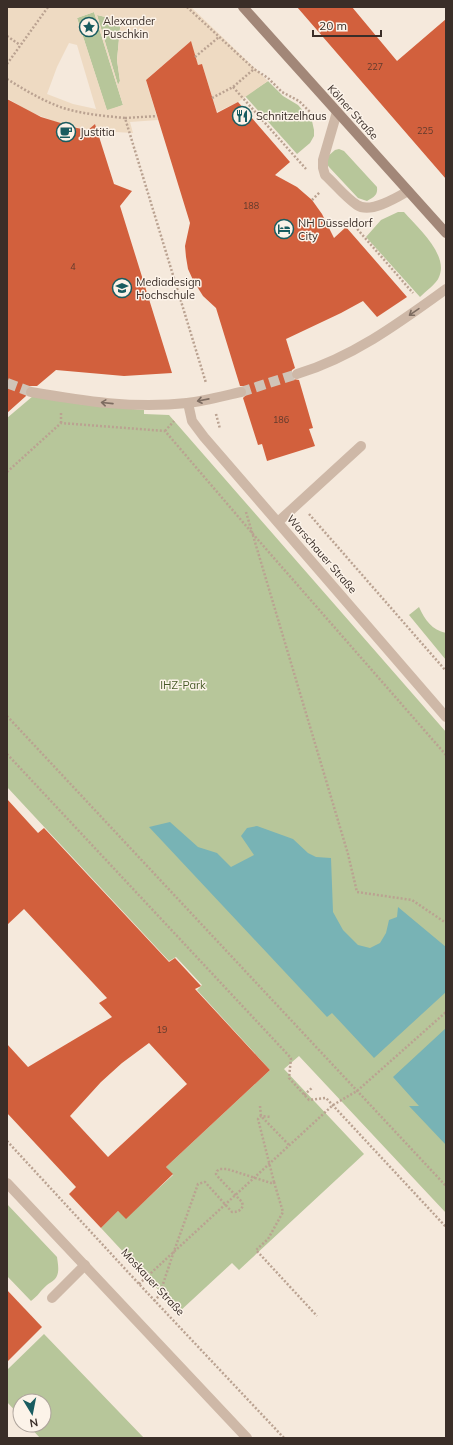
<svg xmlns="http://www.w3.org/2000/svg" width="453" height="1445" font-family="Mulish,sans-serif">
<rect width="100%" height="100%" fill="#f5e9dc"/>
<g fill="#b7c69a">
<polygon points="94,12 123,105 107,111 77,18"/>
<polygon points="97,15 114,19 121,18 117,60 120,81 118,85"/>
<polygon points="268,81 283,96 298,105 312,121 314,130 314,136 310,143 297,154 245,96"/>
<path d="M339,149l5,2 33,36c1,8 -3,10 -10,14l-9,-3 -29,-31 -2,-3v-7l8,-7z"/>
<path d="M398,212h6c14,16 45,43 35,65 -2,6 -14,15 -19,20l-54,-60 15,-17z"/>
<polygon points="33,396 79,404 144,410 144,414 169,415 446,732 446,1213 299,1056 284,1069 364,1154 239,1270 232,1263 179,1312 101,1228 118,1211 126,1218 173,1175 166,1167 270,1070 271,1071 197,990 202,985 176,957 169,961 7,787 7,418"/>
<path d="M419,607c6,13 13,23 27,26v27l-37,-45z"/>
<path d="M7,1204l50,53c1,8 3,16 -2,22 -3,3 -6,4 -8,6 -7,6 -8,10 -16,16l-24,-25z"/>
<polygon points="44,1334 144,1438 40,1438 28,1425 44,1425 44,1401 20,1401 20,1416 7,1402 7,1370"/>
</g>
<path fill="#eedac2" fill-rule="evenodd" d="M9,7h182l77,74 -30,21 -21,10 -15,-48 -4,1 -8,-23 -41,35 1,3 -4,1 12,39 -28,2 3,11 -36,-2 -2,-7 -7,6 -32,-8 -26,-10 -23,-14v-88zM94,12l29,93 -16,5 -30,-92zM97,15l17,4 7,-1 -4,42 3,21 -2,4zM69,43l8,2 19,64 -23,-5 -26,-10 10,-27z"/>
<g fill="#78b3b5">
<polygon points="170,822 198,847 217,853 231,867 254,855 241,836 247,828 257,826 293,839 308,853 316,857 331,858 333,912 343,930 358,945 370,948 380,943 386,933 389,920 397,917 398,907 446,947 446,992 374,1058 332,1013 327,1017 149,827"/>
<polygon points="446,1028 446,1145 409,1106 419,1106 393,1077"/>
</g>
<g fill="#d2603d" fill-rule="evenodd">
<polygon points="297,7 352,7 397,61 446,19 446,179"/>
<polygon points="191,41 198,65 202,64 217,113 238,102 290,162 275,175 297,187 312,200 322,214 334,238 346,227 407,297 377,317 363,301 341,313 286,339 295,368 292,370 291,376 293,379 299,380 313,428 309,429 315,446 267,461 262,444 258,445 243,398 247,394 247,390 243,386 240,386 216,308 203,296 193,280 188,269 186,257 185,246 190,223 146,80"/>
<polygon points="7,99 41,117 77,128 88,130 95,124 114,184 132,191 120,206 172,373 124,376 56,370 37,386 29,386 26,388 25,391 26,396 7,413"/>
<path d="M7,799l31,34 6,-5 125,134 6,-4 26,28 -6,3 75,81 -104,97 7,7 -47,45 -8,-8 -17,17 -32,-34 7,-7 -69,-74v-69l21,23 84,-50 -13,-14 8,-5 -83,-89 -17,16zM149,1043l38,41 -79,73 -38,-41 31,-34 21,-19z"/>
<polygon points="7,1290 42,1327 7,1362"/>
</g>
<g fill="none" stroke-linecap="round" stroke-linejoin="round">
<g stroke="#d0c4b8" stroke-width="10" stroke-dasharray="10 5" stroke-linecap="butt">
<polyline points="7,383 31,392"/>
<polyline points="241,392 297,374"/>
</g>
<g stroke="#baa291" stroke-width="2.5" stroke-dasharray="2 2" stroke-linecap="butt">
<polyline points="187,7 254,69 268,78 282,92 299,101 312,114 316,114"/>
<polyline points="7,36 20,45"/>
<polyline points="195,57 219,37"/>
<polyline points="7,64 48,7"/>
<path d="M7,79c18,11 36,22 56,29 20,6 41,8 62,10l81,265"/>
<polyline points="233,87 306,169"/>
<polyline points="212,98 233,87 254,69"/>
<polyline points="125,118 157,116"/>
<polyline points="312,200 320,192"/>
<polyline points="352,223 413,293"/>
<polyline points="216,414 220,429"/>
<polyline points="61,423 61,413"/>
<polyline points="165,431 174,421"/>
<polyline points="7,472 61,423 165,431 253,534 446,755"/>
<polyline points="246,512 348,854 357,892 412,900 446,923"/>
<polyline points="309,514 446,671"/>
<polyline points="7,716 446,1186"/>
<polyline points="7,754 291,1058 289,1078 309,1100 326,1098 446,1227"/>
<polyline points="304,1095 313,1087"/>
<polyline points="260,1106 261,1116 289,1145"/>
<polyline points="7,1141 139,1284 284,1438"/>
<polyline points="274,1182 283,1212 268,1239 256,1250 317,1316"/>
<polyline points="139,1284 333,1105 357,1091 446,1012"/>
<path d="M154,1301l5,-5 14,-42 25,-70 7,-2 27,30c6,0 8,-1 11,-6l-1,-4 -23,-24 -3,-4 1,-3 3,-2h7l44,14 3,-1 -16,-63 3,-3 10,1"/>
</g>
<g stroke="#ceb8a7" stroke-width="10">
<path d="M337,112l-14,48v8l2,7c10,9 20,22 32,30 13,9 39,-7 51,-14"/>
<polyline points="278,522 361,446"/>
<polyline points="52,1298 85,1265"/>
</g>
<g stroke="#ceb8a7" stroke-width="10">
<path d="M297,374c56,-17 102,-51 149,-85"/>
<path d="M31,392c52,9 103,17 156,11 18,-2 36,-7 54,-11"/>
<polyline points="188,403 192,421 204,437 446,717"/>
<polyline points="7,1183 247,1438"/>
</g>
<polyline stroke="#a28778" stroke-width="10" points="243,7 446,233"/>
</g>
<defs><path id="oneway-shaft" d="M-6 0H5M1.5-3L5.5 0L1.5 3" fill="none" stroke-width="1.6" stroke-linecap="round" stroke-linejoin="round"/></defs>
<g stroke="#7d6c61">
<use href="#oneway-shaft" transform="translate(414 312) rotate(145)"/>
<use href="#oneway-shaft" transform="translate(203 400) rotate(169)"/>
<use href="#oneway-shaft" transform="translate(107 403) rotate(-174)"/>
</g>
<defs>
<g id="sight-ring" transform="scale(1)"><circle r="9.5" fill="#fcf3e9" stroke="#195c60" stroke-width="1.5"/><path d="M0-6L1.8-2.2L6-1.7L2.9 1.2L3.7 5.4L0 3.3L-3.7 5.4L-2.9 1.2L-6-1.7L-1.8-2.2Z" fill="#195c60"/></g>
<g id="restaurant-ring" transform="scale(1)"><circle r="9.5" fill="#fcf3e9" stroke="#195c60" stroke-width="1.5"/><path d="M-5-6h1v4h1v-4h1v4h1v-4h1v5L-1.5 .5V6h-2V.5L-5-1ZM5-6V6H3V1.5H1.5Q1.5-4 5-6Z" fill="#195c60"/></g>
<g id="cafe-ring" transform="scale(1)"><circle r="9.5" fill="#fcf3e9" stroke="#195c60" stroke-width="1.5"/><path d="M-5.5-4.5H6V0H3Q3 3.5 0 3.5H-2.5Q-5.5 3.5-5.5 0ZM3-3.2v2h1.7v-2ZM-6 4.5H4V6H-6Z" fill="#195c60"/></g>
<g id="hotel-ring" transform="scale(1)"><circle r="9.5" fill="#fcf3e9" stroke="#195c60" stroke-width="1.5"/><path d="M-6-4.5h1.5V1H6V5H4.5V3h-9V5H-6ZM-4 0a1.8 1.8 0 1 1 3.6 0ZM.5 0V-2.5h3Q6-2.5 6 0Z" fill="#195c60"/></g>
<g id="university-ring" transform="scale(1)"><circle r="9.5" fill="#fcf3e9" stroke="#195c60" stroke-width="1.5"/><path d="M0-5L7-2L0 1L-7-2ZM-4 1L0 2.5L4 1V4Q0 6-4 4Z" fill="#195c60"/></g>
</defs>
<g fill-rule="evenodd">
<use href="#sight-ring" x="89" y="27"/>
<use href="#restaurant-ring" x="242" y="116"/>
<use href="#cafe-ring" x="66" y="132"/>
<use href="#hotel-ring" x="284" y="229"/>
<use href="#university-ring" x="122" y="288"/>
</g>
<g text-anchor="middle" stroke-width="3" stroke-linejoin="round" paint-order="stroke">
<g font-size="9" fill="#603a2d">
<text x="375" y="70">227</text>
<text x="425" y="134">225</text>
<text x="251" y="209">188</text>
<text x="73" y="270">4</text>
<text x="281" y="423">186</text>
<text x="162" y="1033">19</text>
</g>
<g font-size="11" fill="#3a2e28" stroke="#fcf3e9" text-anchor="start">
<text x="103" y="25">Alexander<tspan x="103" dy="13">Puschkin</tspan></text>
<text x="256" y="120">Schnitzelhaus</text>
<text x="80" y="136">Justitia</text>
<text x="298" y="227">NH Düsseldorf<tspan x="298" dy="13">City</tspan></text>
<text x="136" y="286">Mediadesign<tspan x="136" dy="13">Hochschule</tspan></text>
</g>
<g font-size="11" fill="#3a2e28" stroke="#fcf3e9">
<text transform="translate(353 112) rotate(48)" y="4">Kölner Straße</text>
<text transform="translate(322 554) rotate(49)" y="4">Warschauer Straße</text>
<text transform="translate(153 1282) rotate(47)" y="4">Moskauer Straße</text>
</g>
<g font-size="11" fill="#495b29" stroke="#fcf3e9">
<text x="183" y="689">IHZ-Park</text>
</g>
</g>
<rect width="453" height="1445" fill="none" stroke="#3a2e28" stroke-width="16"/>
<g transform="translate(32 1413) rotate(170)"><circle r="19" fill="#fcf3e9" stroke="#aea49c"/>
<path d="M0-3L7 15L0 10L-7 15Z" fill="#195c60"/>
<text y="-6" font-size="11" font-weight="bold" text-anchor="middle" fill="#3a2e28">N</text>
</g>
<path d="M313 30v6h68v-6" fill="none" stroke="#3a2e28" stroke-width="2"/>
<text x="319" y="30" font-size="12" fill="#3a2e28" stroke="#fcf3e9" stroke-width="3" paint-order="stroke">20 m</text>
</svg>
